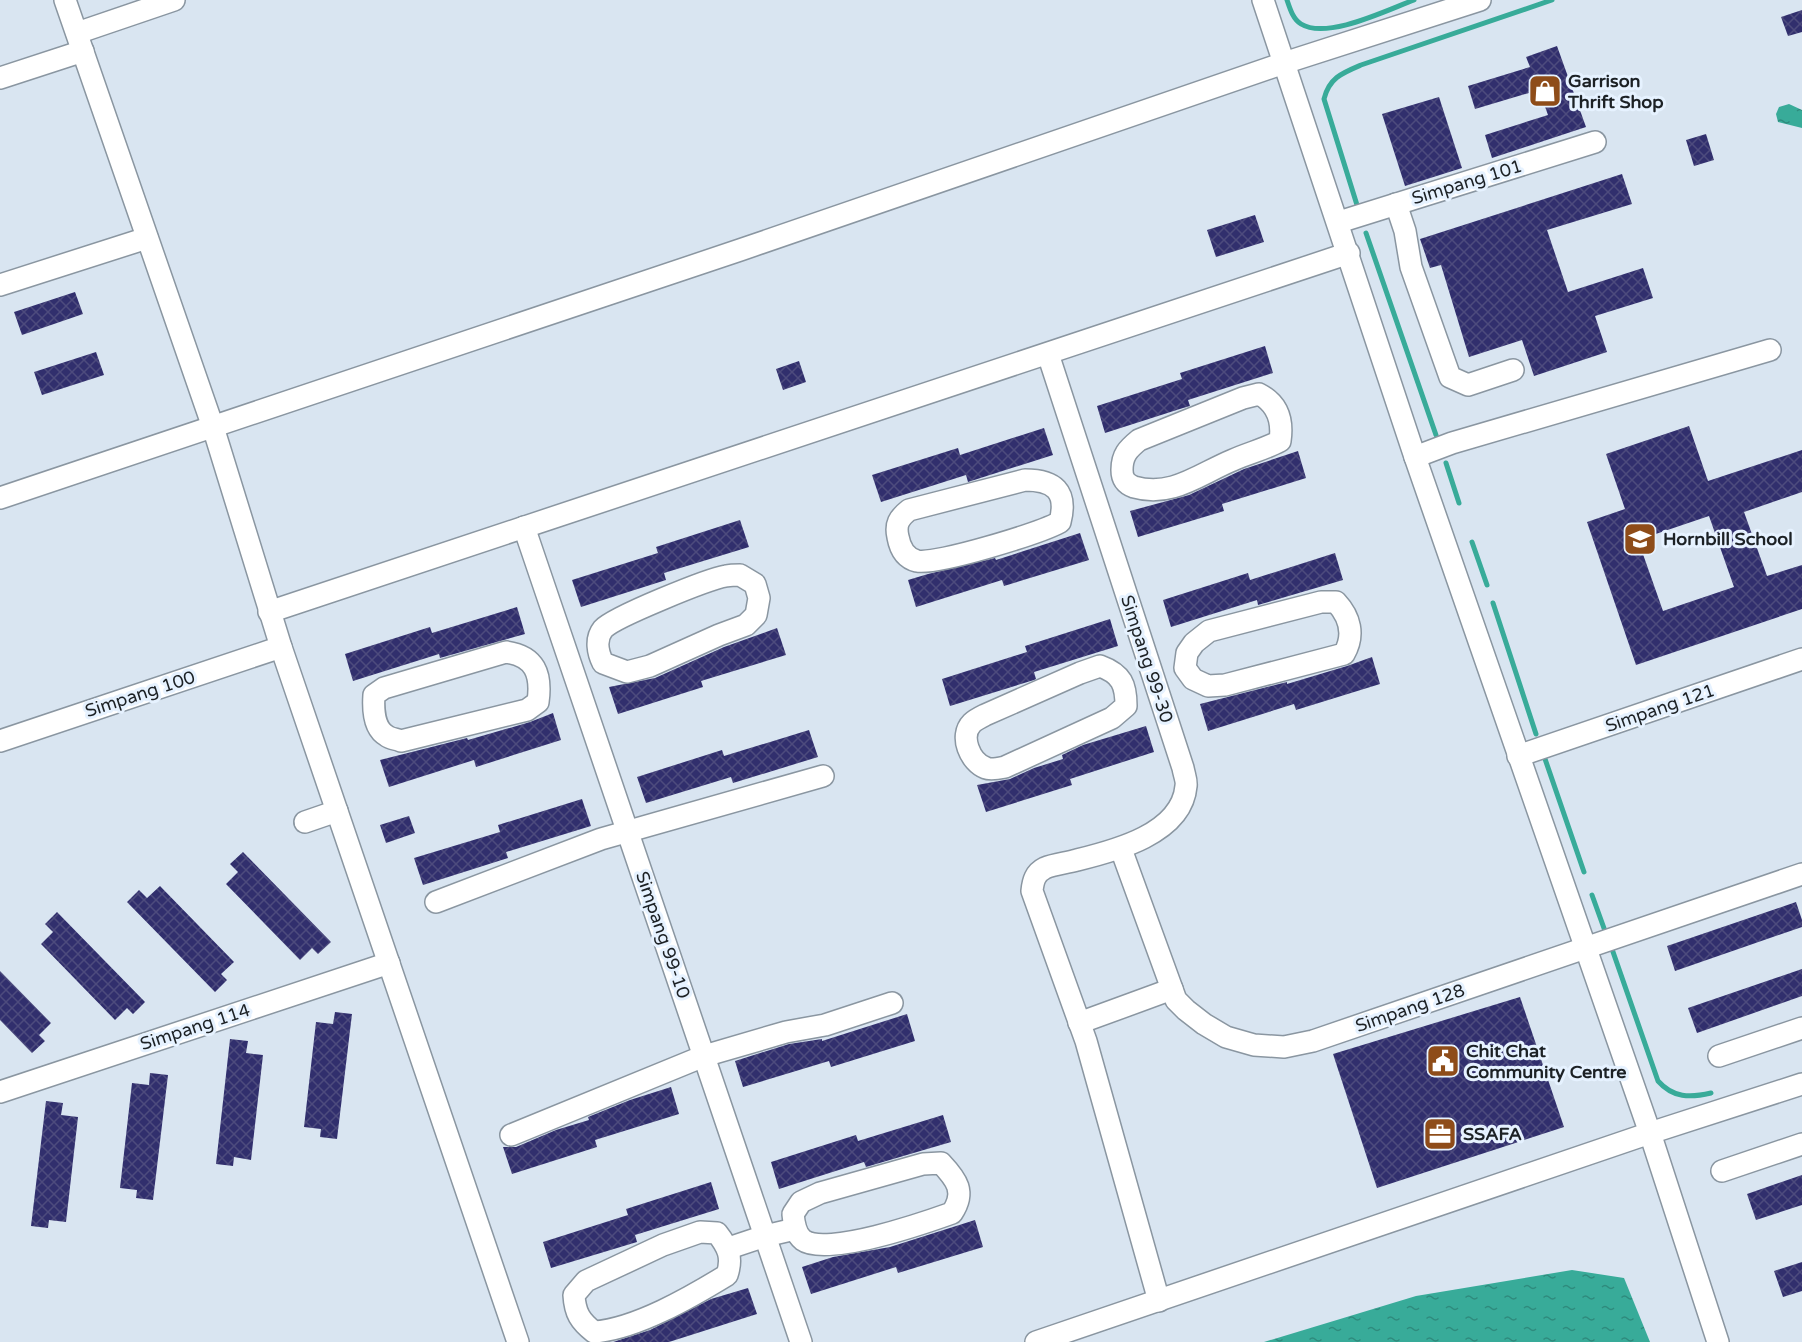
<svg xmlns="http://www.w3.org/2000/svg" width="1802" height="1342" font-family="'Varela Round',sans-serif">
<defs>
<pattern id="water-ripples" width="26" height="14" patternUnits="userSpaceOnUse" patternTransform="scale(1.5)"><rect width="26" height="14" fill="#38ab99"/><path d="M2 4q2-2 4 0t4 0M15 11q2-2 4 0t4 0" fill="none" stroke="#2e8b7d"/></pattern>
<pattern id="building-cross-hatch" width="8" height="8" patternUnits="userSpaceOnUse" patternTransform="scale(1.5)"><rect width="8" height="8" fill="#312f6d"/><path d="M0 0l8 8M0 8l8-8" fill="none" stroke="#4d4b7d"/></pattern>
</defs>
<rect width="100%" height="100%" fill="#d9e5f1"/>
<g fill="url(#water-ripples)">
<polygon points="1789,104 1802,110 1802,128 1778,122 1776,114 1779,107"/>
<polygon points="1572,1270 1624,1278 1650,1342 1264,1342 1416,1296"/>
</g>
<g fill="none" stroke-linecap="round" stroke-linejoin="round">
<g stroke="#38ab99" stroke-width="5">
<path d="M1287,0c3,9 6,19 14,24 26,16 86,-14 113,-24"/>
<path d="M1357,205l-33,-106c5,-21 18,-26 37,-34l191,-65"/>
<polyline points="1366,233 1436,435"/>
<polyline points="1446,463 1459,503"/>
<polyline points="1472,542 1487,585"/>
<polyline points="1493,603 1536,734"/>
<polyline points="1544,756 1584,872"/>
<polyline points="1592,895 1605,931"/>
<path d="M1612,949l46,132c15,17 32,17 53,12"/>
</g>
</g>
<g fill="url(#building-cross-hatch)" fill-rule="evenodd">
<polygon points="1802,10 1802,32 1788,36 1781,17"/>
<polygon points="1557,46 1586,127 1492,158 1485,135 1548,115 1539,90 1475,109 1468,86 1530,67 1526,57"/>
<polygon points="1439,97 1462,168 1405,186 1382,114"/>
<polygon points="1706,134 1714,160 1694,166 1686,140"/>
<polygon points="1622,174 1632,204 1547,230 1568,292 1643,268 1653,298 1595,316 1607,352 1534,376 1522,340 1469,357 1441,265 1430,268 1420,239"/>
<polygon points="1255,215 1264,242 1216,257 1207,230"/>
<polygon points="75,292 83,314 22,335 14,312"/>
<polygon points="1265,346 1273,373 1188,400 1190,406 1183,408 1105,433 1097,406 1182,379 1180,373"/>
<polygon points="96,352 104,375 42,395 34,372"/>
<polygon points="799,361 806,382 783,390 776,369"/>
<path d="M1689,426l19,55 94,-31v42l-58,20 23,64 35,-11v44l-166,56 -49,-143 38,-13 -19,-55zM1709,516l25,71 -71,24 -25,-71z"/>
<polygon points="1044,428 1053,455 968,482 966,475 881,502 872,475 958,448 960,455"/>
<polygon points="1298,451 1306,478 1222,504 1224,511 1138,537 1130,511 1189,495 1244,469"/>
<polygon points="740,520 749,547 664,573 666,580 581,607 572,580 658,553 656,547"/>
<polygon points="1080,533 1089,560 1004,586 1002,580 916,607 908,580 928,574 995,558 996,560"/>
<polygon points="1335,553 1343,580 1258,605 1257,600 1171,627 1163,600 1248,573 1250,580"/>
<polygon points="517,607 525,634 440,658 439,654 353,681 345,654 430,627 432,633"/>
<polygon points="1110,619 1118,646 1034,672 1036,679 1034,680 950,706 942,679 1027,652 1025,646"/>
<polygon points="777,628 786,655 701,681 703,687 618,714 609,687 655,678 724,647"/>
<polygon points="1372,657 1380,684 1296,710 1294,704 1208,731 1200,704 1287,682 1287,684 1347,666"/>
<polygon points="553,713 561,740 476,767 474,760 389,787 380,760 467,738 468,740 530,722"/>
<polygon points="1146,726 1154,752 1070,779 1072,785 986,812 977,785 1010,779 1034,768 1063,759 1062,755 1083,745"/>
<polygon points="809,730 818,757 733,783 731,777 646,803 637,777 722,750 724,756"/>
<polygon points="582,799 591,826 506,852 508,858 423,885 414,858 500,832 498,825"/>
<polygon points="409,816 415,833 386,843 380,825"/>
<polygon points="243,852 331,942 318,954 312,948 300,960 226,884 238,872 230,864"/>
<polygon points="160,886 234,962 221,974 227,980 215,992 127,902 139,890 147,898"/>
<polygon points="1796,902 1802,920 1802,927 1675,971 1667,946"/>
<polygon points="57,912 145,1002 133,1014 127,1008 115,1020 41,944 53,932 45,924"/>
<polygon points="1802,969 1802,996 1697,1033 1688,1008"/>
<polygon points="0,971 51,1023 39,1035 45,1041 32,1053 0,1020"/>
<polygon points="1520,997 1564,1127 1377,1188 1333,1054"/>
<polygon points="335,1012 352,1014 337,1139 320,1137 321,1129 304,1127 316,1022 333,1024"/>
<polygon points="907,1014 915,1041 831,1067 829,1061 743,1087 735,1061 789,1044 822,1039 822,1041"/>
<polygon points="230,1039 248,1041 246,1053 263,1055 251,1160 234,1157 233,1166 216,1164"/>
<polygon points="150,1073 168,1075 153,1200 136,1198 137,1190 120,1188 132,1083 149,1085"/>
<polygon points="671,1087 679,1114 595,1140 597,1147 512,1174 503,1147 516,1147 556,1130 589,1120 588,1117 630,1100"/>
<polygon points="46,1101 63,1103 61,1115 78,1117 66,1222 49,1220 48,1228 31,1226"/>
<polygon points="943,1115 951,1142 866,1167 864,1162 779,1189 771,1162 856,1135 858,1141"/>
<polygon points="1802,1175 1802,1205 1756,1220 1747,1194"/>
<polygon points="711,1182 719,1209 635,1235 637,1242 551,1268 543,1242 628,1215 626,1209"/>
<polygon points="975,1220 983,1247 898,1273 896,1267 811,1294 802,1267 833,1257 890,1247"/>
<polygon points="1802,1262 1802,1291 1783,1297 1774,1271"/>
<polygon points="748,1288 757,1314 669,1342 613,1342 650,1330 711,1299"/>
</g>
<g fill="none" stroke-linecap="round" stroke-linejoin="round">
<g stroke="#8a96a1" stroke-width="24">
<g id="minor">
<polyline points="65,0 213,427 281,647 518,1342"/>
<polyline points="1263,0 1415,457 1650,1133 1718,1342"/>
<polyline points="77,33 174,0"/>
<polyline points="0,78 83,51"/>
<polyline points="1396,204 1405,231 1411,267 1450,377 1468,385 1513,370"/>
<polyline points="1339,222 1595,142"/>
<polyline points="0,285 147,238"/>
<path d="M1048,354l135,414c1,6 4,13 3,18 -4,48 -72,65 -109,74 -10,3 -23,4 -32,8 -10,5 -12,13 -13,23l54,150 73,260"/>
<path d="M1259,394c19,10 24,27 21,47 -15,8 -31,12 -47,19 -34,14 -61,38 -99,27 -8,-3 -12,-8 -12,-17 0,-15 6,-21 17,-30l104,-42z"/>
<polyline points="1415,457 1452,443 1770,350"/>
<path d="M1025,480c29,0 43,11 35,42 -20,11 -123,43 -143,39 -12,-3 -17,-13 -19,-24 -3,-13 1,-19 11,-27z"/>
<polyline points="0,498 740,250 1284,63 1480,0"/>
<polyline points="524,527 801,1342"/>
<path d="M740,575l15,9 4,14 -3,17 -10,10 -27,10 -69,31 -23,6 -24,-9c-5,-10 -8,-24 0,-34 11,-12 105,-50 123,-53 5,-1 10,-1 14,-1z"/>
<path d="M1321,602h15c14,15 19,33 8,52l-119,31 -17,1 -15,-7 -8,-11 2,-15 7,-10 15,-12z"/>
<polyline points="269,612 1349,253"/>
<path d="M506,652c29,4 36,22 32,50l-11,8 -126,31c-4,-2 -10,-2 -14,-5 -13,-7 -14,-27 -13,-41l10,-7z"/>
<path d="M1100,666c22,8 26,19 26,40l-14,12 -107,49c-5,1 -14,3 -19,1 -16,-6 -27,-32 -14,-45 3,-3 9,-6 13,-8l95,-42z"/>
<polyline points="0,741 281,647"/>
<polyline points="1518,756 1802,659"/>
<polyline points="305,822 337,811"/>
<polyline points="1121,849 1176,1000 1186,1010 1204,1024 1226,1037 1254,1045 1284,1047 1313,1041 1802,874"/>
<polyline points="436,902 601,839 823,776"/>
<polyline points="1079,1023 1172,989"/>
<polyline points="1719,1056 1802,1028"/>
<polyline points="0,1092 389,963"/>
<polyline points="511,1135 704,1056 786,1032 825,1025 892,1003"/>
<path d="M941,1163c16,17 25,29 11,50 -28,10 -126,44 -149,27 -8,-6 -9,-17 -10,-26l8,-12 19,-9 103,-29z"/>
<polyline points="1722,1171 1802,1144"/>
<path d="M700,1232l17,1c11,14 16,24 10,42 -36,22 -91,54 -133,57 -14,-11 -19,-19 -20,-37l12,-14 77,-36z"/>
<polyline points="729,1248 765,1236 795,1229"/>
<polyline points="1036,1342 1650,1133 1802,1084"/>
</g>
</g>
<use href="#minor" stroke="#fff" stroke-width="21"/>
</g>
<defs>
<g id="shop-square" transform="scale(1.725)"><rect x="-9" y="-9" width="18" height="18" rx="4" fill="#8e4c19" stroke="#e6f2ff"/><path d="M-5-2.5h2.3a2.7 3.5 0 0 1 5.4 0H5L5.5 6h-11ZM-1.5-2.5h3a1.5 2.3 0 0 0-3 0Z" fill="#fff"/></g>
<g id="school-square" transform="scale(1.725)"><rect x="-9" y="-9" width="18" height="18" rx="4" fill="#8e4c19" stroke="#e6f2ff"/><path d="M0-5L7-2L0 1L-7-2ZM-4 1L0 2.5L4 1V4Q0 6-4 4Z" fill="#fff"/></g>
<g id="civic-square" transform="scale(1.725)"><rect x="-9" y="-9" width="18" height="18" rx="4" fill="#8e4c19" stroke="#e6f2ff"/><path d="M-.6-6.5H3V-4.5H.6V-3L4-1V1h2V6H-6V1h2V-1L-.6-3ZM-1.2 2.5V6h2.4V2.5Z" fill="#fff"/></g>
<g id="office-square" transform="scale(1.725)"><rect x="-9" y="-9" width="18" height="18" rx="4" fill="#8e4c19" stroke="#e6f2ff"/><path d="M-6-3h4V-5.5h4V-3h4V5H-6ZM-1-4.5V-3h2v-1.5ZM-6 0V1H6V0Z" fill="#fff"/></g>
</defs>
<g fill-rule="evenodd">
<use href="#shop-square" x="1545" y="91"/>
<use href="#school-square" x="1640" y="539"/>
<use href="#civic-square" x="1443" y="1061"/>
<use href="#office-square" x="1440" y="1134"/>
</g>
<g text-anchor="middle" stroke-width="6" stroke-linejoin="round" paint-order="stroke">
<g font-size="18" font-weight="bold" fill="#1c2125" stroke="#e6f2ff" text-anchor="start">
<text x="1568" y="87">Garrison<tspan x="1568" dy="21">Thrift Shop</tspan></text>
<text x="1663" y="545">Hornbill School</text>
<text x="1466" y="1057">Chit Chat<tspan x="1466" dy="21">Community Centre</tspan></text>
<text x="1463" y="1140">SSAFA</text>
</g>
<g font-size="18" fill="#1c2125" stroke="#e6f2ff">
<text transform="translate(1467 182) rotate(-17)" y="6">Simpang 101</text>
<text transform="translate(1147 659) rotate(72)" y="6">Simpang 99-30</text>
<text transform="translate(140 694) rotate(-18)" y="6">Simpang 100</text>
<text transform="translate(1660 708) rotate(-19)" y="6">Simpang 121</text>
<text transform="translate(663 935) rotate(71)" y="6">Simpang 99-10</text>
<text transform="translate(1410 1008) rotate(-19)" y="6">Simpang 128</text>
<text transform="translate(195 1027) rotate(-18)" y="6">Simpang 114</text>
</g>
</g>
</svg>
